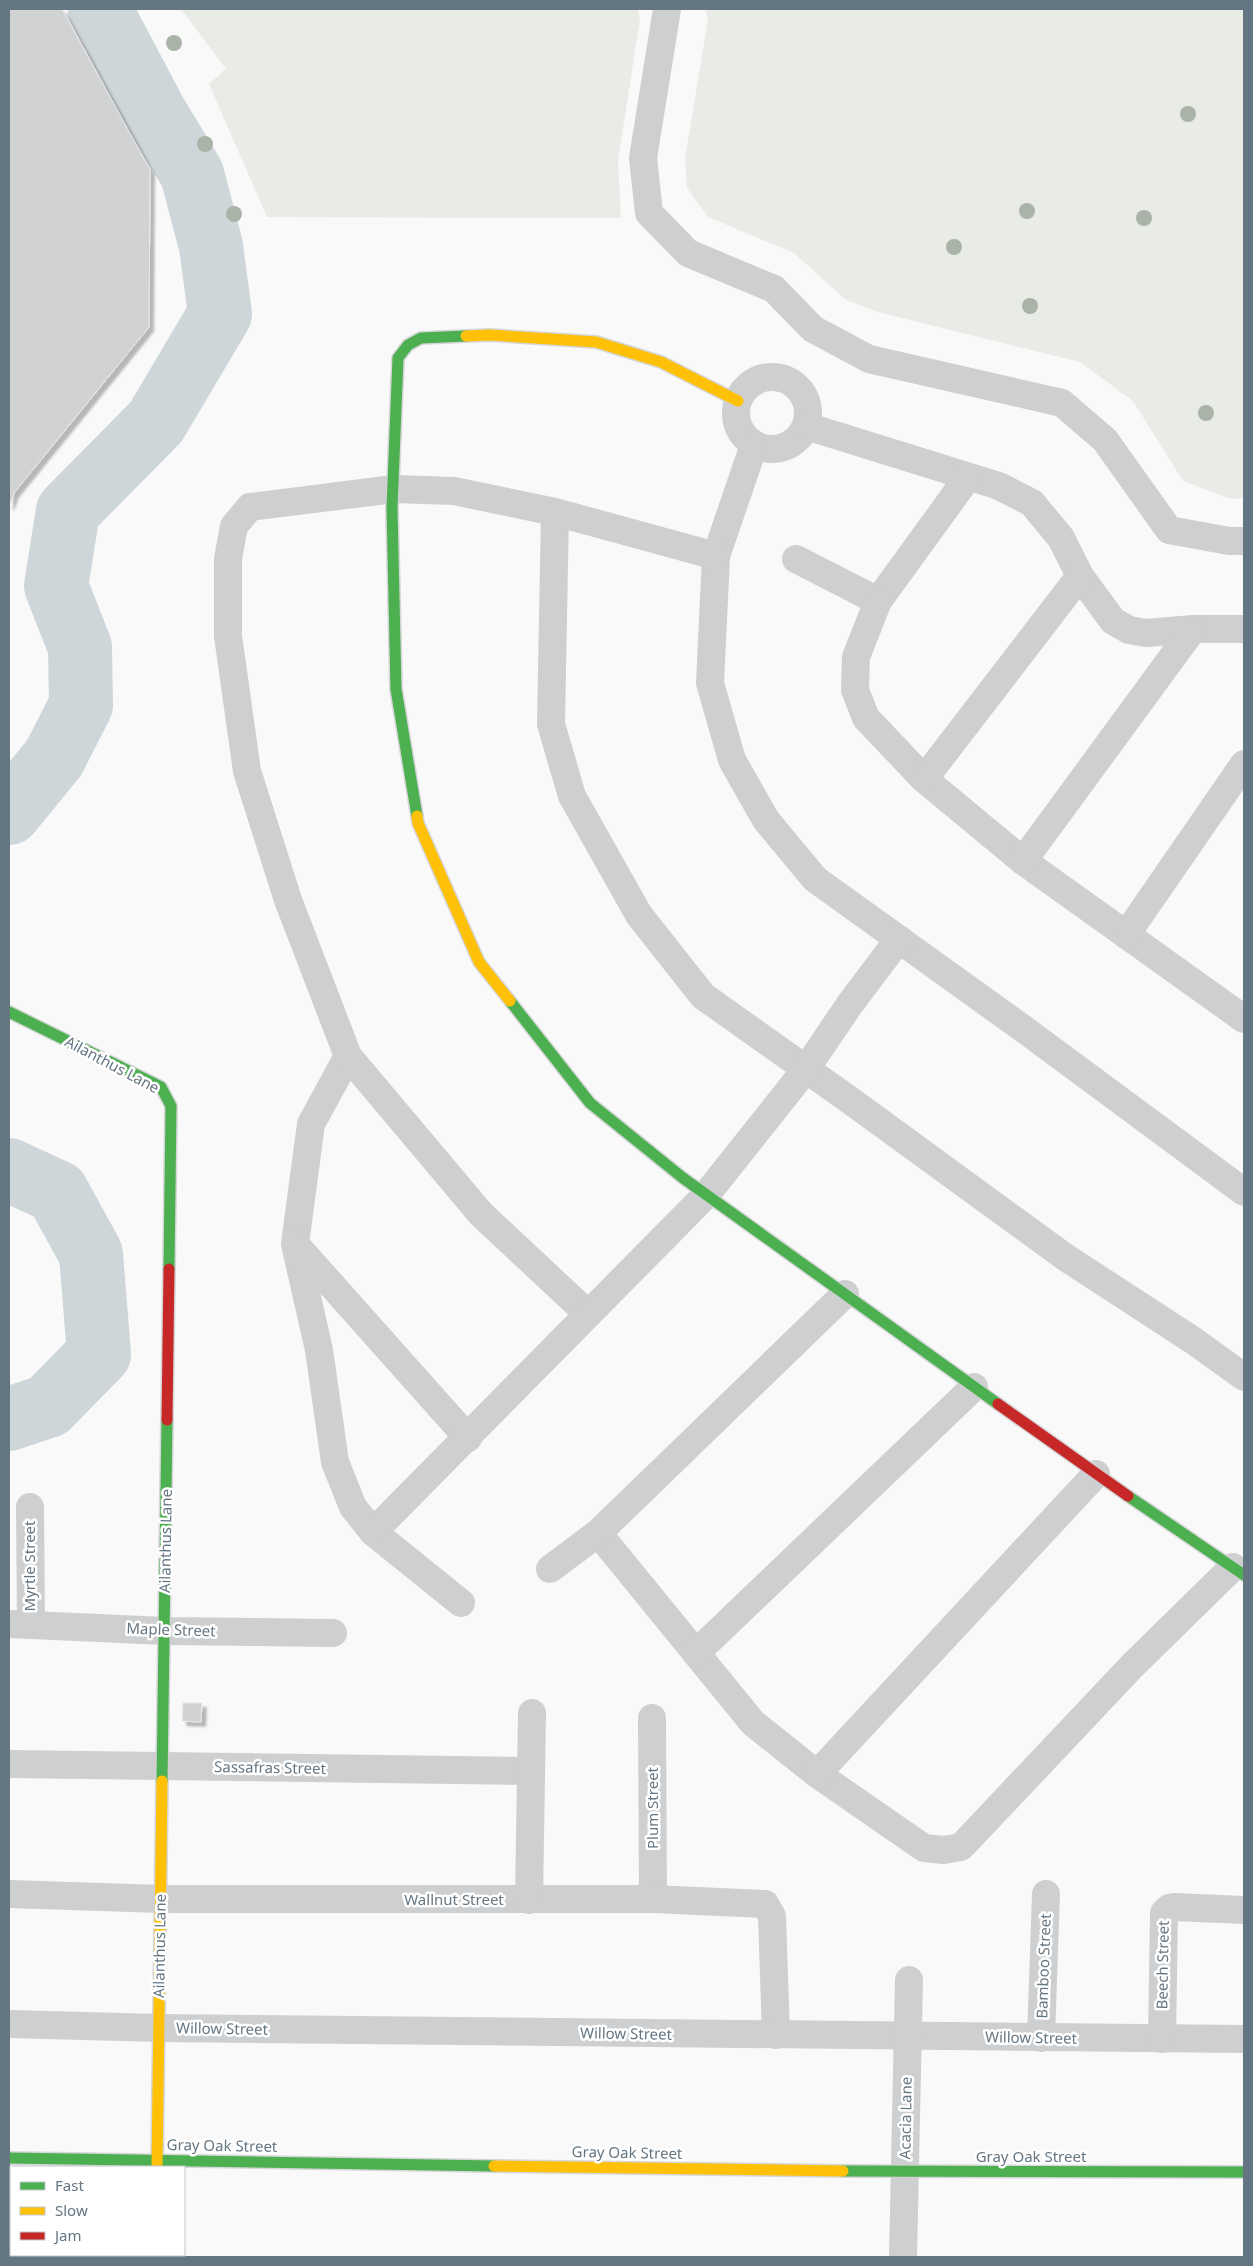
<svg xmlns="http://www.w3.org/2000/svg" width="1253" height="2266" font-family="'Noto Sans',sans-serif">
<defs>
<filter id="shadow"><feDropShadow dx="4.5" dy="4.5" stdDeviation="1" flood-color="#0004"/></filter>
</defs>
<rect width="100%" height="100%" fill="#f9f9f9"/>
<g fill="#e8ebe6">
<polygon points="181,9 638,9 640,19 618,161 621,218 267,217 209,84 226,69"/>
<polygon points="705,9 1244,9 1244,498 1231,499 1183,481 1133,401 1080,362 878,312 846,300 794,253 708,217 687,188 685,159 708,19"/>
</g>
<g fill="none" stroke-linecap="round" stroke-linejoin="round">
<g stroke="#ced6d9" stroke-width="64">
<polyline points="9,813 54,758 81,705 80,647 56,586 68,511 156,422 220,314 211,246 192,174 155,113 100,9"/>
<polyline points="9,1170 57,1192 91,1254 99,1354 48,1406 9,1419"/>
</g>
</g>
<g fill="#d0d2d3" stroke="#e8e8e8" filter="url(#shadow)">
<polygon points="9,9 62,9 150,170 149,327 14,493 9,506"/>
<polygon points="183,1703 202,1703 201,1722 182,1721"/>
</g>
<g fill="none" stroke-linecap="round" stroke-linejoin="round">
<g stroke="#d5d6d7" stroke-width="14">
<g id="fast">
<polyline points="417,816 396,689 392,508 398,358 408,345 421,338 466,336"/>
<polyline points="510,1001 590,1103 683,1178 998,1404"/>
<polyline points="9,1012 161,1087 171,1106 169,1269"/>
<polyline points="1128,1496 1244,1575"/>
<polyline points="162,1781 167,1420"/>
<polyline points="9,2158 494,2166"/>
<polyline points="843,2171 1244,2172"/>
</g>
</g>
<g stroke="#d5d6d7" stroke-width="14">
<g id="slow">
<polyline points="466,336 490,335 596,342 661,362 738,401"/>
<polyline points="417,816 418,823 479,962 510,1001"/>
<polyline points="494,2166 843,2171"/>
<polyline points="157,2167 162,1781"/>
</g>
</g>
<g stroke="#d5d6d7" stroke-width="14">
<g id="jam">
<polyline points="998,1404 1128,1496"/>
<polyline points="167,1420 169,1269"/>
</g>
</g>
<g stroke="#cecfd0" stroke-width="28">
<polyline points="667,9 643,158 649,213 688,253 774,289 813,329 869,359 1062,403 1105,440 1169,530 1229,541 1244,541"/>
<circle cx="772" cy="413" r="36"/>
<polyline points="806,426 999,486 1032,503 1061,538 1080,576 1113,621 1129,630 1146,633 1193,629 1244,629"/>
<polyline points="754,445 716,556 710,683 732,760 766,820 815,879 1025,1030 1244,1192"/>
<polyline points="555,512 551,724 572,796 639,915 703,996 851,1101 1065,1257 1194,1341 1244,1377"/>
<polyline points="796,559 878,601 968,477"/>
<polyline points="878,601 856,657 855,690 866,718 924,779 1023,861 1244,1019"/>
<polyline points="924,779 1080,576"/>
<polyline points="1023,861 1193,629"/>
<polyline points="1126,935 1244,764"/>
<polyline points="348,1056 311,1124 295,1244 319,1350 335,1462 353,1507 373,1532 461,1603"/>
<polyline points="296,1245 468,1438"/>
<polyline points="588,1314 481,1214 348,1056 288,900 247,771 228,636 228,559 234,526 250,507 394,489 454,491 555,512 716,556"/>
<polyline points="30,1507 31,1624"/>
<polyline points="373,1532 706,1195 806,1069 850,1004 899,939"/>
<polyline points="598,1533 753,1723 817,1774 924,1848 944,1850 961,1847 1132,1666 1233,1567"/>
<polyline points="550,1569 598,1533 845,1294"/>
<polyline points="9,1624 165,1631 333,1633"/>
<polyline points="696,1653 974,1387"/>
<polyline points="652,1718 653,1899"/>
<polyline points="9,1764 531,1771"/>
<polyline points="817,1774 1096,1474"/>
<polyline points="9,1894 161,1899 653,1899 765,1904 772,1916 776,2035"/>
<polyline points="529,1900 532,1713"/>
<polyline points="9,2024 159,2028 1244,2039"/>
<polyline points="1041,2038 1046,1894"/>
<polyline points="1162,2039 1164,1913 1169,1908 1174,1907 1244,1910"/>
<polyline points="156,2257 156,2255"/>
<polyline points="903,2257 909,1980"/>
</g>
<use href="#fast" stroke="#4caf50" stroke-width="11"/>
<use href="#slow" stroke="#ffc107" stroke-width="11"/>
<use href="#jam" stroke="#c62828" stroke-width="11"/>
</g>
<g fill="#a9b3a7">
<circle cx="174" cy="43" r="8"/>
<circle cx="1188" cy="114" r="8"/>
<circle cx="205" cy="144" r="8"/>
<circle cx="1027" cy="211" r="8"/>
<circle cx="234" cy="214" r="8"/>
<circle cx="1144" cy="218" r="8"/>
<circle cx="954" cy="247" r="8"/>
<circle cx="1030" cy="306" r="8"/>
<circle cx="1206" cy="413" r="8"/>
</g>
<g text-anchor="middle" stroke-width="5" stroke-linejoin="round" paint-order="stroke">
<g font-size="15" fill="#657683" stroke="#fff">
<text transform="translate(112 1065) rotate(28)" y="5">Ailanthus Lane</text>
<text transform="translate(166 1541) rotate(-89)" y="5">Ailanthus Lane</text>
<text transform="translate(30 1566) rotate(-90)" y="5">Myrtle Street</text>
<text transform="translate(171 1630) rotate(2)" y="5">Maple Street</text>
<text transform="translate(270 1768) rotate(1)" y="5">Sassafras Street</text>
<text transform="translate(653 1808) rotate(-90)" y="5">Plum Street</text>
<text x="454" y="1905">Wallnut Street</text>
<text transform="translate(160 1946) rotate(-89)" y="5">Ailanthus Lane</text>
<text transform="translate(1163 1965) rotate(-89)" y="5">Beech Street</text>
<text transform="translate(1044 1966) rotate(-88)" y="5">Bamboo Street</text>
<text transform="translate(222 2029) rotate(1)" y="5">Willow Street</text>
<text transform="translate(626 2034) rotate(1)" y="5">Willow Street</text>
<text transform="translate(1031 2038) rotate(1)" y="5">Willow Street</text>
<text transform="translate(906 2118) rotate(-89)" y="5">Acacia Lane</text>
<text transform="translate(222 2146) rotate(1)" y="5">Gray Oak Street</text>
<text transform="translate(627 2153) rotate(1)" y="5">Gray Oak Street</text>
<text x="1031" y="2162">Gray Oak Street</text>
</g>
</g>
<rect width="1253" height="2266" fill="none" stroke="#657683" stroke-width="20"/>
<rect x="10" y="2166" width="175" height="90" fill="#ffffff" stroke="#c1c8cd"/>
<rect x="20" y="2182" width="25" height="8" fill="#4caf50" stroke="#c1c8cd"/>
<text x="55" y="2191" font-size="15" fill="#657683">Fast</text>
<rect x="20" y="2207" width="25" height="8" fill="#ffc107" stroke="#c1c8cd"/>
<text x="55" y="2216" font-size="15" fill="#657683">Slow</text>
<rect x="20" y="2232" width="25" height="8" fill="#c62828" stroke="#c1c8cd"/>
<text x="55" y="2241" font-size="15" fill="#657683">Jam</text>
</svg>
